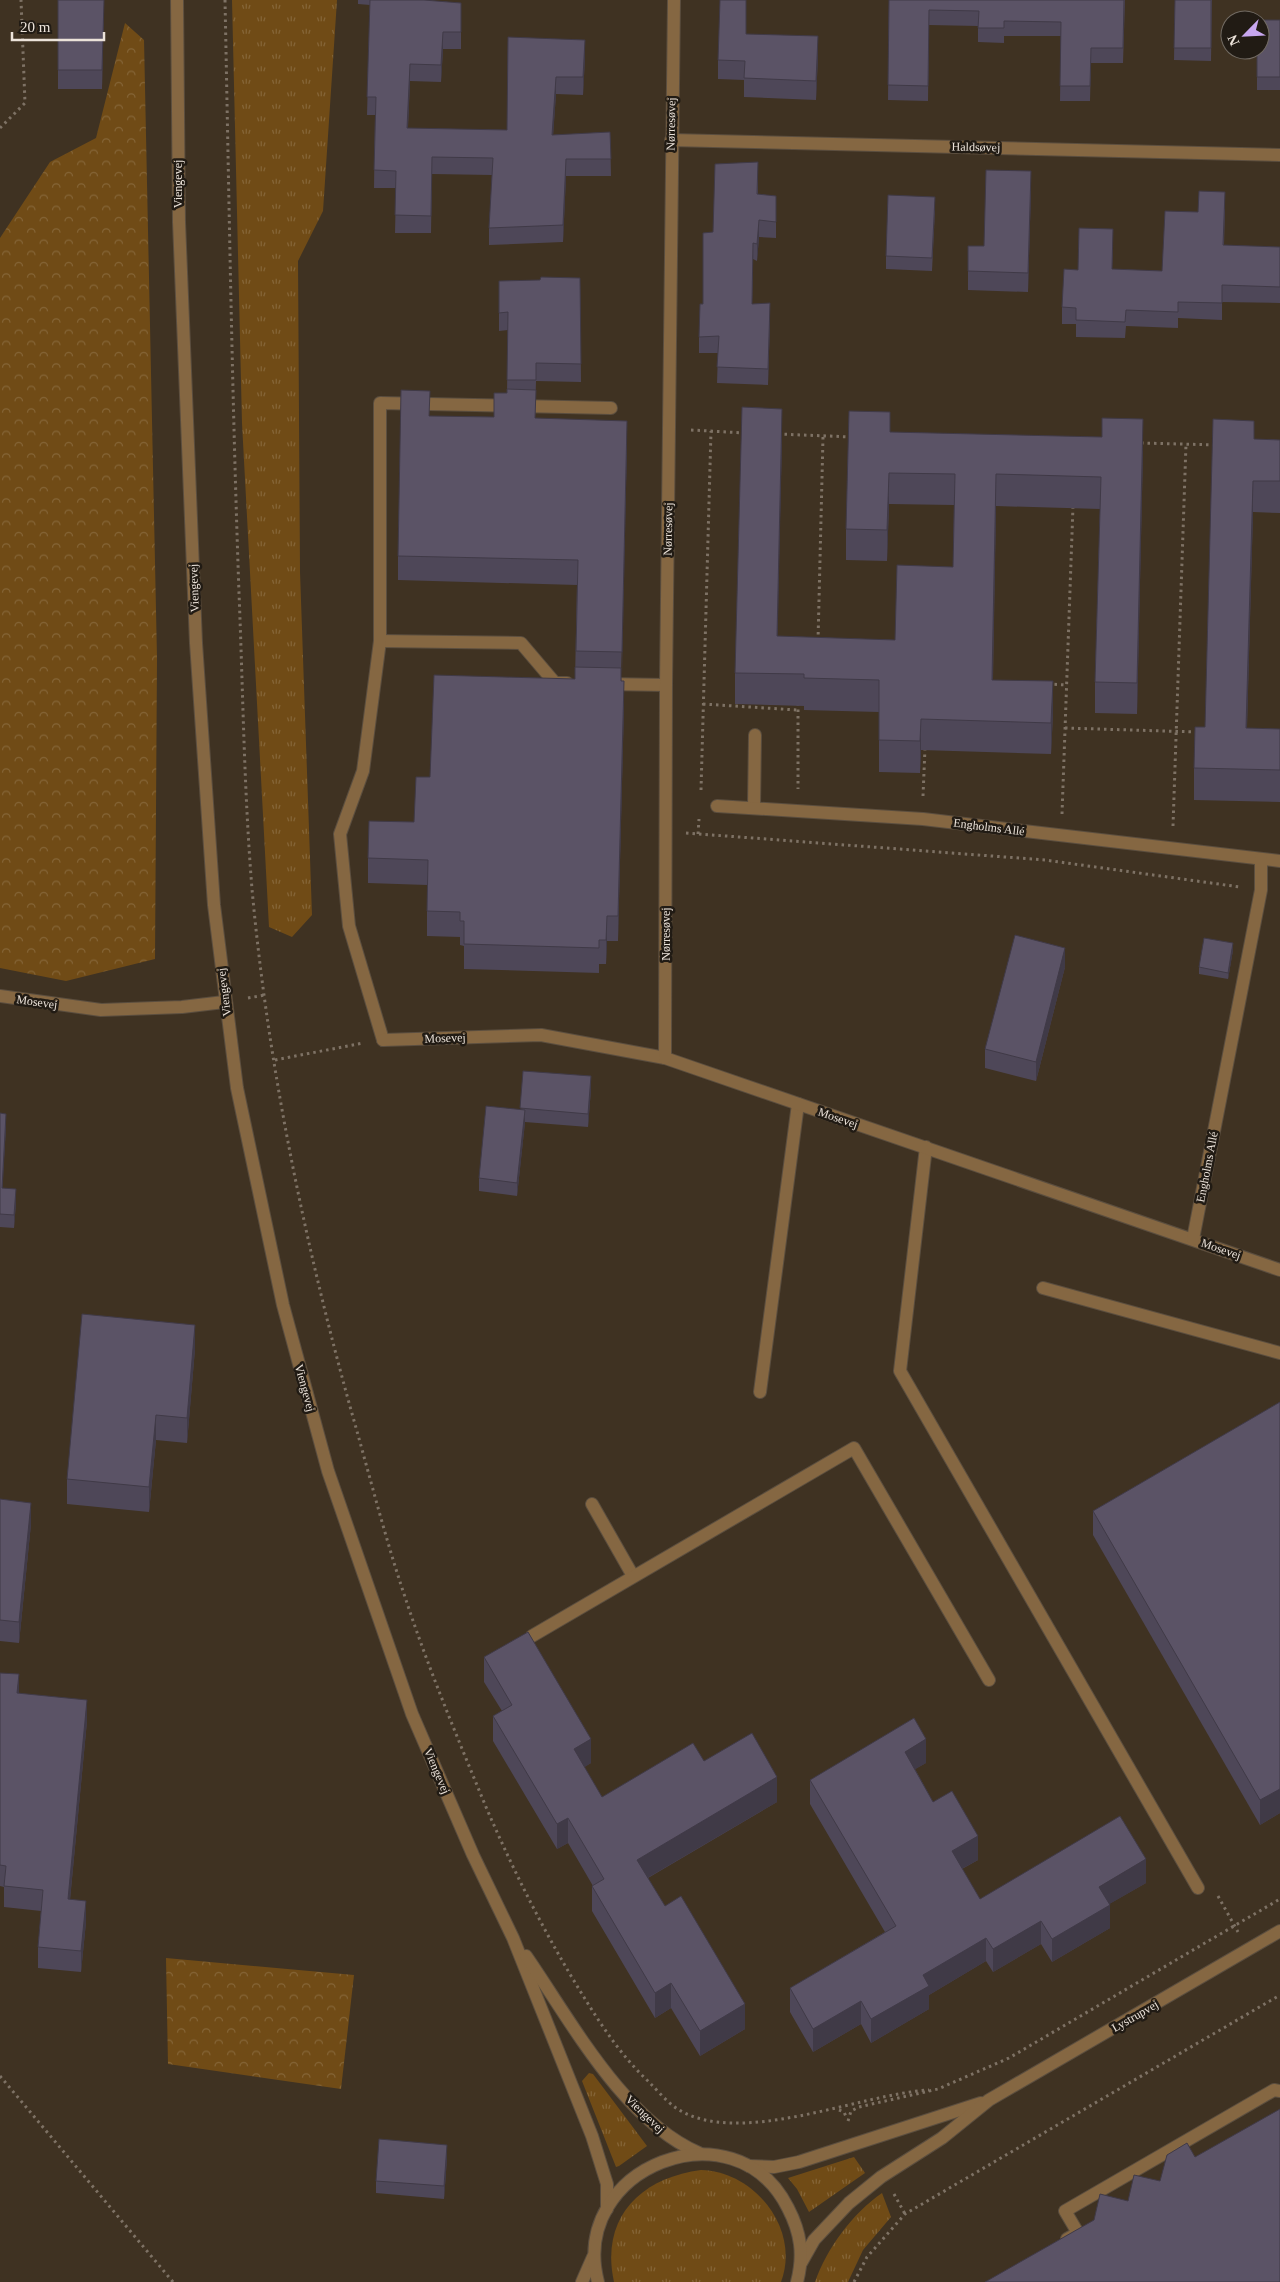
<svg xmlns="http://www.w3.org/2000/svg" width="1280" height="2282" font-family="'Times New Roman',serif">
<defs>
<pattern id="grass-tufts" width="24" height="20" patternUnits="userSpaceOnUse" patternTransform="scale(1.25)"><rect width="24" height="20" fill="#704b16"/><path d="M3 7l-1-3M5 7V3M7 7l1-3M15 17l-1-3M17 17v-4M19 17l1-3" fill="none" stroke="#856537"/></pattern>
<pattern id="forest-crowns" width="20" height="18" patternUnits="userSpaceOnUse" patternTransform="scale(1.25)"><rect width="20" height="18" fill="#704b16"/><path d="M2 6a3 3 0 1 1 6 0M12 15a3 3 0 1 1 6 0" fill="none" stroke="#856537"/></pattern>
</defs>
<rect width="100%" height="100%" fill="#3f3222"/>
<g fill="url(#grass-tufts)">
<polygon points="232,0 337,0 323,211 298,261 300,572 312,915 292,937 269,927 242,423"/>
<polygon points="589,2073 593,2074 647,2146 619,2166 616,2167 582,2081"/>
<polygon points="854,2157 865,2173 809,2212 797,2189 788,2178"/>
<path d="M701,2170c53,1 100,59 80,112h-167c-14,-64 26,-104 87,-112z"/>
<path d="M882,2193l9,24 -28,33 -15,32h-33c12,-34 37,-68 67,-89z"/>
</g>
<g fill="url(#forest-crowns)">
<polygon points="125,23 144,40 157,658 155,959 66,981 0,968 0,238 50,162 96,138"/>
<polygon points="166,1958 354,1975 341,2089 168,2064"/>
</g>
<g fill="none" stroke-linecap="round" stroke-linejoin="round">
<g stroke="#5b4e3f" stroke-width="14">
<g id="service">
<polyline points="380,641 521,643 555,683 567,683"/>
<polyline points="607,684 666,685"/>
<polyline points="754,808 755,735"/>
<polyline points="383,1040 349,926 340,834 363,771 380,641 380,403 611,408"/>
<polyline points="926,1147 900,1371 1198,1888"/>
<polyline points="1043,1288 1280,1353"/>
<polyline points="760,1392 798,1104"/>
<polyline points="592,1504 633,1576"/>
<polyline points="532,1636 854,1448 989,1680"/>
<polyline points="1067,2239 1078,2233 1065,2211 1274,2090 1280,2091"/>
</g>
</g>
<g stroke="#5b4e3f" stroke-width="14">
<g id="minor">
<polyline points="671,140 1280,155"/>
<polyline points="717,806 923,819 1280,861"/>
<polyline points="0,996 101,1010 182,1007 224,1002"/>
<polyline points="383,1040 541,1035 665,1058 1280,1270"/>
<polyline points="665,1058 666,685 674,0"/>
<polyline points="1193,1239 1261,890 1261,859"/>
</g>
</g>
<g stroke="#5b4e3f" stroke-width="14">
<g id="tertiary">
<polyline points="177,0 179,222 196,643 214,905 237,1088 283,1305 328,1471 412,1714 473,1855 513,1938 592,2136 607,2184 607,2209"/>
<path d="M526,1956c45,65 98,165 173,197"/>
<polyline points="749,2166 774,2167 799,2162 981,2103"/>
<polyline points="801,2263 814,2240 849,2203 881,2177 942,2138 989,2100 1280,1931"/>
<polyline points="582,2282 593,2257"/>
<path d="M598,2282c-30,-115 137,-180 190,-74 13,25 16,47 9,74"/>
</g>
</g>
<g stroke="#7e7265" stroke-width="3" stroke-dasharray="2.5 4" stroke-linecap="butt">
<path d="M225,0c4,198 7,395 14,593 4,98 5,198 13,296 16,176 52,351 99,521 18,63 34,128 55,190 23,70 52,139 80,207 28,65 59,127 96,187 19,31 40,63 67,88 8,8 17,19 27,26 62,41 183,-14 253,-18"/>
<polyline points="0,128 25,103 21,0"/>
<polyline points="691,430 745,433"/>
<polyline points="778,434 852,437"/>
<polyline points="1141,443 1217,445"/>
<polyline points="818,641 823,437"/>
<polyline points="1048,684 1067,685"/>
<polyline points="798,703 798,789"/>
<polyline points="703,704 797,710"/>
<polyline points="1065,728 1197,732"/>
<polyline points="701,790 711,431"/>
<polyline points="923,796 925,748"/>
<polyline points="1062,814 1073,506"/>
<polyline points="1173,826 1186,444"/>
<polyline points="686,833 1045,860 1240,887"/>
<polyline points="698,834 699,819"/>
<polyline points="248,998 265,995"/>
<polyline points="275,1060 363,1043"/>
<polyline points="1218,1896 1238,1932"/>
<polyline points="0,2076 173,2282"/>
<polyline points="839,2110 844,2112 847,2119"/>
<polyline points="848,2121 851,2111 859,2107 938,2089 1009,2058 1280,1899"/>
<polyline points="894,2194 905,2214"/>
<polyline points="854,2282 867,2257 905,2214 1280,1995"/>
</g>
<use href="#service" stroke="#856742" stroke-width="12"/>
<use href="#minor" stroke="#856742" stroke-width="12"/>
<use href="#tertiary" stroke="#856742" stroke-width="12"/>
</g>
<g fill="#4e4758">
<polygon points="58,0 104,0 102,89 58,89"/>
<polygon points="358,0 424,0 461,3 461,49 443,49 441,82 410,81 408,128 507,130 508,37 585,57 583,95 556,94 553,135 610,132 611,176 566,176 563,242 489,245 489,228 492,175 432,174 431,233 395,233 396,188 374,188 375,115 367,115 370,5 358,4"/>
<polygon points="889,0 1125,0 1123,63 1091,63 1090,101 1060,101 1061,36 1004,36 1004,43 978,42 978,26 929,25 928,101 888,100"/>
<polygon points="1175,0 1212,0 1211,61 1174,60"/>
<polygon points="1280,20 1280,90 1257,90 1257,50"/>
<polygon points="746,34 818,55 816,100 744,97 744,80 718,79 718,60"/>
<polygon points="758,178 758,194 776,196 776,238 759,237 757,261 753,259 752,304 770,320 768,385 717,383 718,353 699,353 699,337 703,304"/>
<polygon points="1031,190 1028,292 968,290 968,246 984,246"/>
<polygon points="1225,209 1224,245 1280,247 1280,303 1222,302 1222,320 1178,318 1178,328 1126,326 1125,338 1076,337 1076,324 1062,324 1062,307 1078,270 1113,246 1112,269 1162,271 1198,212"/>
<polygon points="935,210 932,271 886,269 886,256"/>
<polygon points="580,278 581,382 536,381 535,418 627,445 621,676 624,705 618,941 607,941 606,964 599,964 599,973 464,969 464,946 460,945 460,937 427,936 427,885 368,883 368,858 414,822 430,777 575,679 577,585 398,580 398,556 430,416 494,417 507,393 508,330 499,331 499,281 540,280"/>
<polygon points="890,432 1143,451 1137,714 1095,713 1095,682 1100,509 996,506 993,680 1053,713 1051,754 921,750 920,773 879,772 879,712 804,710 804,706 735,704 735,673 782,440 777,636 895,640 953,567 954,505 889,504 887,561 846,560 846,529"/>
<polygon points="1254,439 1280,440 1280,513 1253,512 1247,728 1280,729 1280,802 1194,800 1194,768 1205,727"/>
<polygon points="1233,950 1228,979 1199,974 1199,967"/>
<polygon points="1065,967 1036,1081 985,1068 985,1049"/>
<polygon points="591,1089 588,1127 525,1122 517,1196 479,1191 479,1178 520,1109"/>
<polygon points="0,1113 6,1127 2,1188 16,1202 14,1228 0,1227"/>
<polygon points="195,1349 187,1443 156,1440 149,1512 67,1504 67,1479"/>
<polygon points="1280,1402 1280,1813 1260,1825 1093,1535 1093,1511"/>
<polygon points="0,1499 31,1524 19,1643 0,1641"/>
<polygon points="484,1657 591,1763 584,1767 602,1797 704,1761 777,1802 648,1878 665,1906 745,2029 700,2056 671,2008 655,2018 592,1911 592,1886 593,1886 568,1843 557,1849 493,1741 493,1716 502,1711 484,1682"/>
<polygon points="0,1673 19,1693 87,1721 70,1900 86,1922 81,1972 38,1968 38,1947 41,1911 4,1907 4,1887 0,1886"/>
<polygon points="926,1763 915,1769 933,1802 978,1860 962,1869 980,1899 1146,1883 1109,1904 1110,1928 1052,1962 1041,1944 993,1972 986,1961 929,1995 929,2009 871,2043 861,2024 813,2052 790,2012 790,1988 885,1932 810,1804 810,1780"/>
<polygon points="447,2158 444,2199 376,2193 376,2181"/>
</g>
<g fill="#403a47">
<polygon points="104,0 102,89 102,70"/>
<polygon points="443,32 443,49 441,82 441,65"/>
<polygon points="818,36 818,55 816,100 816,81"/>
<polygon points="585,40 585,57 583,95 583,77"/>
<polygon points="410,64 410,81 407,145 407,128"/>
<polygon points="556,77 556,94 552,152 552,135"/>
<polygon points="566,159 566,176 563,242 563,225"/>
<polygon points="1031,171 1031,190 1028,292 1028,273"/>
<polygon points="759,220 759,237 757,261 757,244"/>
<polygon points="770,303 770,320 768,385 768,369"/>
<polygon points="782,409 782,440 777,667 777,636"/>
<polygon points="1143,419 1143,451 1137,714 1137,683"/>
<polygon points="627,421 627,445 622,676 622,652"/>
<polygon points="889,473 889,504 887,561 887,530"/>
<polygon points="996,474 996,506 992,711 992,680"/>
<polygon points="1253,481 1253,512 1246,760 1246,728"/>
<polygon points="624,681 624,705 618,941 618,916"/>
<polygon points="1053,681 1053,713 1051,754 1051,723"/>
<polygon points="921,719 921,750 920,773 920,741"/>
<polygon points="607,916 607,941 606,964 606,940"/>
<polygon points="1233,943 1233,950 1228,979 1228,973"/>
<polygon points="1065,948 1065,967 1036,1081 1036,1062"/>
<polygon points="591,1076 591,1089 588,1127 588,1114"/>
<polygon points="525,1110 525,1123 517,1196 517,1183"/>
<polygon points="6,1114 6,1127 2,1201 2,1188"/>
<polygon points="16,1189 16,1202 14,1228 14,1215"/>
<polygon points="195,1325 195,1349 187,1443 187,1418"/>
<polygon points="156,1415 156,1440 149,1512 149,1487"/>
<polygon points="31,1503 31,1524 19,1643 19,1622"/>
<polygon points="19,1674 19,1696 17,1693"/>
<polygon points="87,1700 87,1721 68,1920 68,1899"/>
<polygon points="591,1739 591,1763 574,1774 574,1749"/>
<polygon points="926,1739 926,1763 905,1775 905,1752"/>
<polygon points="777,1777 777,1802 637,1884 637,1860"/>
<polygon points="1280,1789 1280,1813 1260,1825 1260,1800"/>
<polygon points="568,1818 568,1843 557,1849 557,1824"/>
<polygon points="978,1836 978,1860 952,1874 952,1851"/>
<polygon points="1146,1859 1146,1883 1099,1910 1099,1887"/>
<polygon points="86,1901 86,1922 81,1972 81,1951"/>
<polygon points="1110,1905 1110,1928 1052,1962 1052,1939"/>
<polygon points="1041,1921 1041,1944 993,1972 993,1949"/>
<polygon points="986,1938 986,1961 929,1995 929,2009 871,2043 871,2019 923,1975"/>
<polygon points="671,1983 671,2008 655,2018 655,1993"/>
<polygon points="861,2001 861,2024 813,2052 813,2029"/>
<polygon points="745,2004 745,2029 700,2056 700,2031"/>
<polygon points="447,2145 447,2158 444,2199 444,2186"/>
</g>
<g fill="#5b5366" stroke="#403a47">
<polygon points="58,0 104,0 102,70 58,70"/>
<polygon points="370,0 424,0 461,3 461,32 443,32 441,65 410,64 407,128 507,130 508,37 585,40 583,77 556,77 552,135 610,132 611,159 566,159 563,225 489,228 493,158 432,157 431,216 395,215 396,171 374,170 376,97 367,97"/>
<polygon points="720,0 746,0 746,34 818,36 816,81 744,78 745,61 718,60"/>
<polygon points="889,0 1124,0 1123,48 1091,48 1090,86 1060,86 1061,22 1004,21 1004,28 978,28 979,11 929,10 928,86 888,85"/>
<polygon points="1175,0 1211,0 1211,48 1174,48"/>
<polygon points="1260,20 1280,20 1280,77 1257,77 1257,50 1260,50"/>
<polygon points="758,162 757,194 776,196 776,222 759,220 757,244 753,243 752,304 770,303 768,369 717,367 719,336 699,337 700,304 703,304 703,233 713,232 715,164"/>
<polygon points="986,170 1031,171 1028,273 968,271 968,246 984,246"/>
<polygon points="1199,191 1225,192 1223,245 1280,247 1280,287 1222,285 1222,303 1178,302 1178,312 1126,310 1125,322 1076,320 1076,308 1062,307 1064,269 1078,270 1079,228 1113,229 1112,269 1162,271 1165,211 1198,212"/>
<polygon points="888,195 935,197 932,258 886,256"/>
<polygon points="541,277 580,278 581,364 536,363 536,380 507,380 508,312 499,313 499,281 540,280"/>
<polygon points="507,389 536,390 535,418 627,421 622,652 576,651 578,560 398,556 401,390 430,391 429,416 494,417 494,393 507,393"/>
<polygon points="742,407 782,409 777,636 895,640 897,565 953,567 955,474 889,473 887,530 846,529 849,411 890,412 890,432 1102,437 1102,418 1143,419 1137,683 1095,682 1101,477 996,474 992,680 1053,681 1051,723 921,719 920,741 879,740 879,680 804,678 804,674 735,673"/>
<polygon points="1213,419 1254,421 1254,439 1280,440 1280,481 1253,481 1246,728 1280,729 1280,770 1194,768 1195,727 1205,727"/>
<polygon points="575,667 621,668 621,681 624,681 618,916 607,916 606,940 599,940 599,948 464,944 464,921 460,921 460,912 427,911 428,860 368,858 369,821 414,822 416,777 430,777 434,675 575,679"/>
<polygon points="1015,935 1065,948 1036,1062 985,1049"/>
<polygon points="1204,938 1233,943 1228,973 1199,967"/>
<polygon points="523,1071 591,1076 588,1114 520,1108"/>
<polygon points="486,1106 525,1110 517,1183 479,1178"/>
<polygon points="0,1113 6,1114 2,1188 16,1189 14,1215 0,1214"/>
<polygon points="82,1314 195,1325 187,1418 156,1415 149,1487 67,1479"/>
<polygon points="1280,1402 1280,1789 1260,1800 1093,1511"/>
<polygon points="0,1499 31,1503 19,1622 0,1620"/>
<polygon points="528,1632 591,1739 574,1749 602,1797 693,1743 704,1761 752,1733 777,1777 637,1860 665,1906 681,1896 745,2004 700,2031 671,1983 655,1993 592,1886 604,1879 568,1818 557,1824 493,1716 512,1705 484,1657"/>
<polygon points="0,1673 19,1674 17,1693 87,1700 68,1899 86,1901 81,1951 38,1947 43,1890 4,1886 6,1866 0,1865"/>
<polygon points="914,1718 926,1739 905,1752 933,1802 952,1791 978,1836 952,1851 980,1899 1120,1816 1146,1859 1099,1887 1110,1905 1052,1939 1041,1921 993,1949 986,1938 923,1975 929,1986 871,2019 861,2001 813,2029 790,1988 896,1926 810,1780"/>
<polygon points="1280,2109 1280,2282 985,2282 1094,2220 1100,2194 1128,2201 1134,2175 1160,2181 1167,2155 1187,2143 1195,2157"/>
<polygon points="379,2139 447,2145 444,2186 376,2181"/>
</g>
<g text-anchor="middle" stroke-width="5" stroke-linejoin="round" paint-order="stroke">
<g font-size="12" fill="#ece3da" stroke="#211b14">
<text transform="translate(671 124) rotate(-89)" y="4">Nørresøvej</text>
<text transform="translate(976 147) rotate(1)" y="4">Haldsøvej</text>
<text transform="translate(178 184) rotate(-90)" y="4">Viengevej</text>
<text transform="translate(668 529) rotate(-89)" y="4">Nørresøvej</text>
<text transform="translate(194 588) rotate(-92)" y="4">Viengevej</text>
<text transform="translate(989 827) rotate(7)" y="4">Engholms Allé</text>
<text transform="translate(666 934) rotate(-90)" y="4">Nørresøvej</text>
<text transform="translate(224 992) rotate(-97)" y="4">Viengevej</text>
<text transform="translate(37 1002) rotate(8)" y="4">Mosevej</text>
<text transform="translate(445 1038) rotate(-2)" y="4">Mosevej</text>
<text transform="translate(838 1118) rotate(19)" y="4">Mosevej</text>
<text transform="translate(1207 1167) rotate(-79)" y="4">Engholms Allé</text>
<text transform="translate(1221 1249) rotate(19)" y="4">Mosevej</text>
<text transform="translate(305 1388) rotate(75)" y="4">Viengevej</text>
<text transform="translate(437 1771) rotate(67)" y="4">Viengevej</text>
<text transform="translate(1135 2016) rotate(-30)" y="4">Lystrupvej</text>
<text transform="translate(645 2114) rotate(44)" y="4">Viengevej</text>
</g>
</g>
<g transform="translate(1245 35) rotate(246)"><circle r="24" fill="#211b14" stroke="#726b63"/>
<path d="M0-4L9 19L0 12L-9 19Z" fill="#c7a6ef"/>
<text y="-8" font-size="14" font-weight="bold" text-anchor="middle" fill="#ece3da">N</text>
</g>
<path d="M12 32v8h92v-8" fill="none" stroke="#ece3da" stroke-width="2.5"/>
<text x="20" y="32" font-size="15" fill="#ece3da" stroke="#211b14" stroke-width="4" paint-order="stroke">20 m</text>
</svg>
